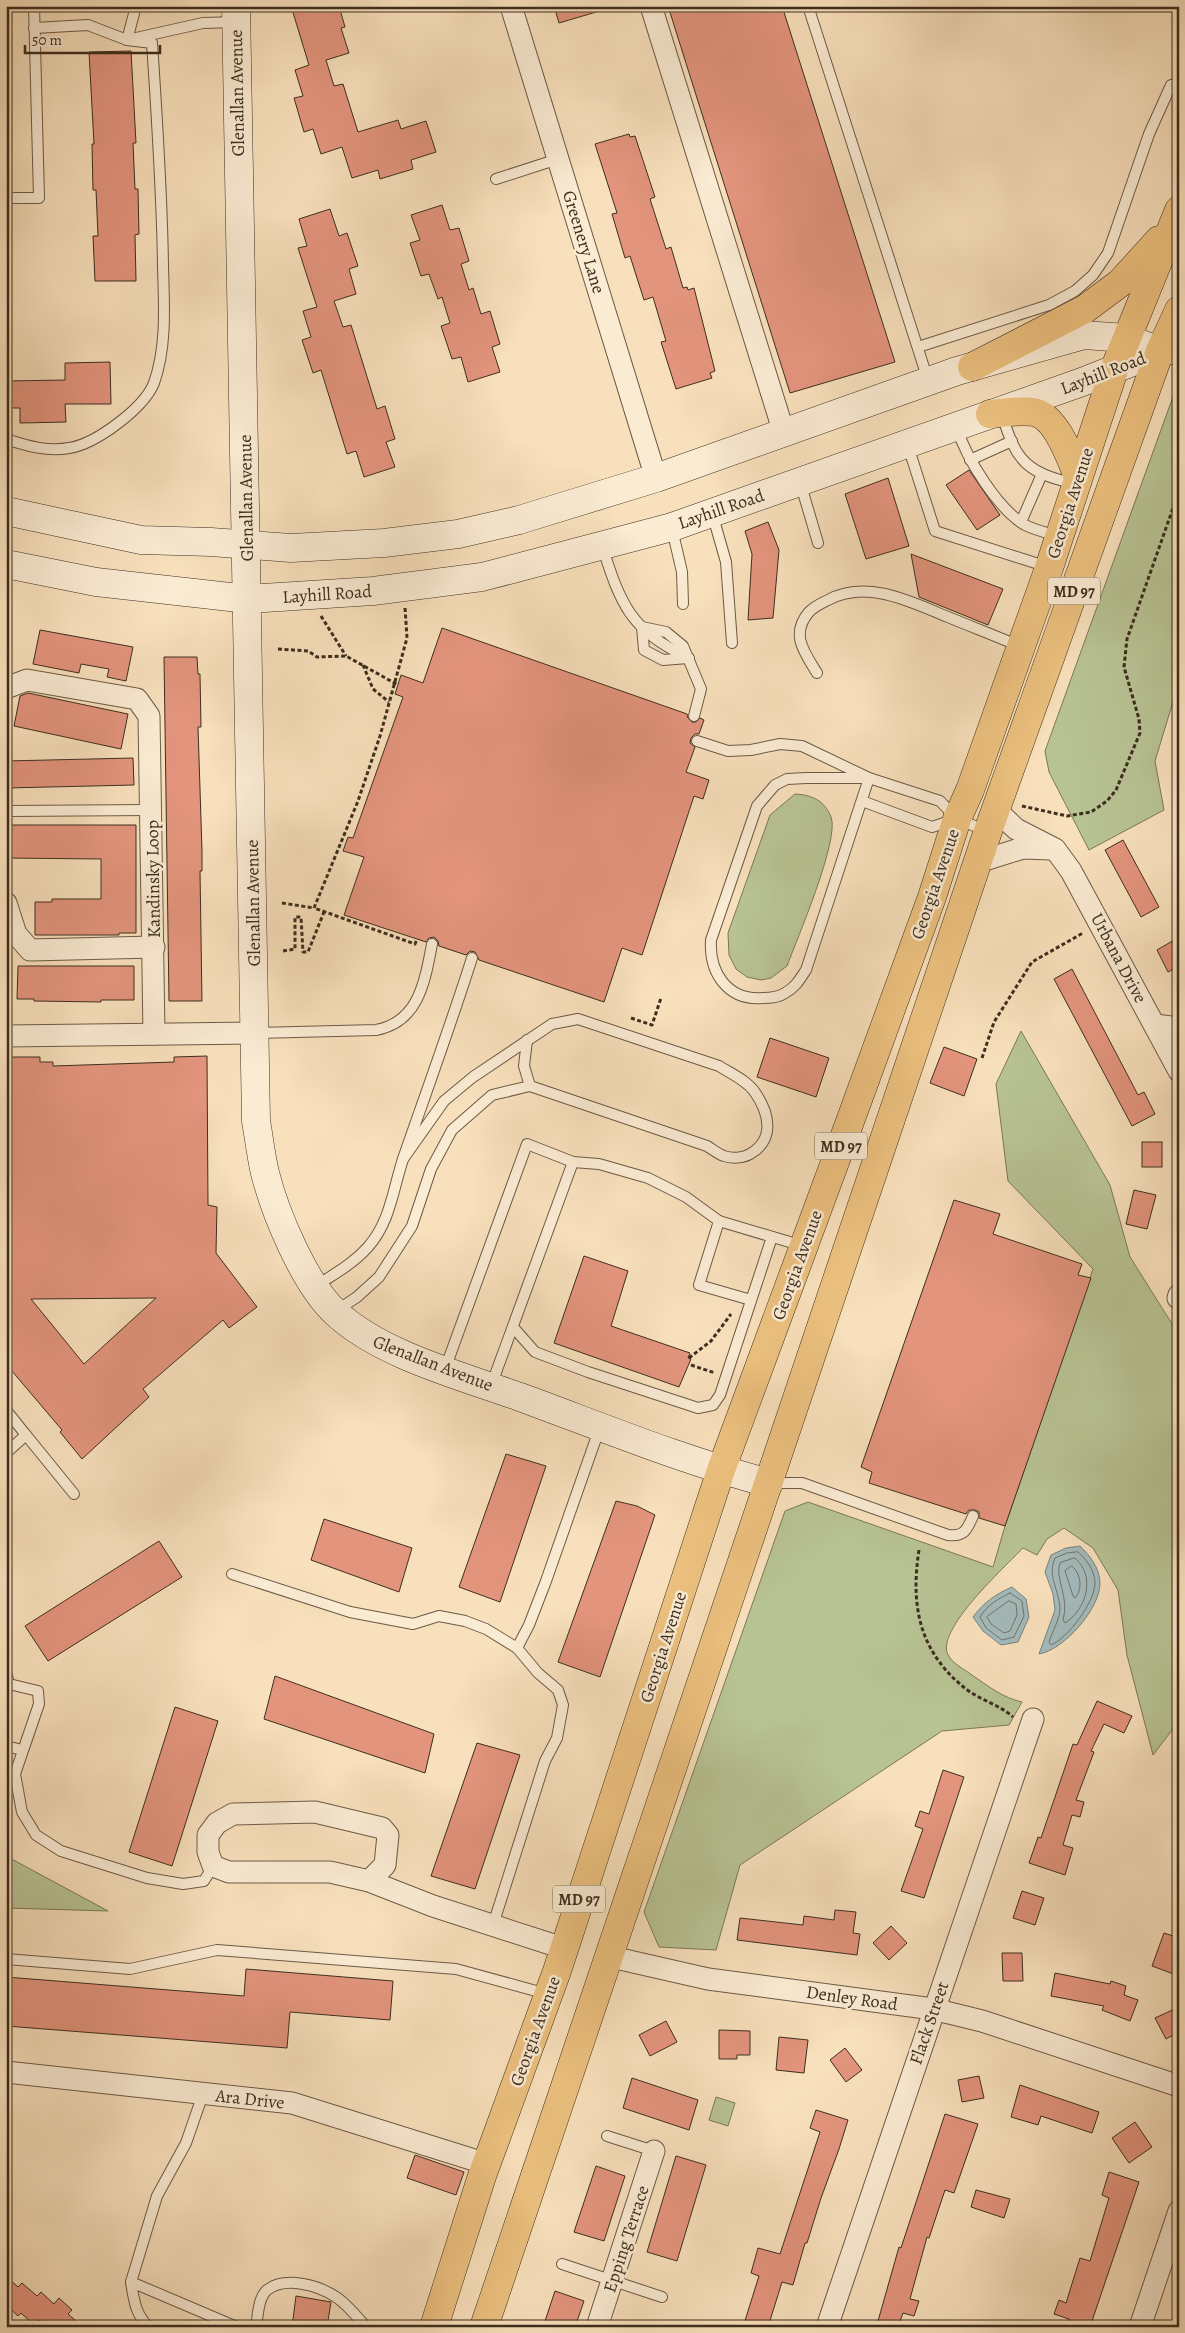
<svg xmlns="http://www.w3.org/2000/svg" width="1185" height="2333" font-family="Alegreya,serif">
<rect width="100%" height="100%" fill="#f8e0bc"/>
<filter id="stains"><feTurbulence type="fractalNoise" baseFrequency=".004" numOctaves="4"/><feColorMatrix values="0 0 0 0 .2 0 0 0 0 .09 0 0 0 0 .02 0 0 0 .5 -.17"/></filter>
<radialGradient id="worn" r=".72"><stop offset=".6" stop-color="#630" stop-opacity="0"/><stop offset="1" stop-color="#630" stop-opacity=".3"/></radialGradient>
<g fill="#b8c394" stroke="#7a7859">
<polygon points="1179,380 1179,682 1155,761 1164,810 1089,850 1049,772 1045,751"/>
<path d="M795,794c17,1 29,6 36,23 9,22 -34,122 -44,149l-16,12 -10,2 -14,-3 -11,-8 -7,-14 -1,-22 42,-118z"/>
<path d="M1021,1031l89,154 20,72 49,78v386l-26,34 -26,-100 -9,-65 -25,-42 -29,-20 -17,11 -10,16 -14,-7c-18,19 -88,82 -75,107 5,9 16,14 24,20 16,11 31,23 50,27l-13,23 -67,6 -202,134 -24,85 -57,-3 -15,-35 141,-401 23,-9 185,65 12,-41 88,-257 -85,-88 -12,-97z"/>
<polygon points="6,1856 108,1911 6,1908"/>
<polygon points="716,2097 735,2103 728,2126 709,2120"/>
</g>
<g fill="#a3babb" stroke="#7a827c">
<path d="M1080,1546c10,10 19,21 20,36 1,26 -36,68 -61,72l16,-44 -2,-16 -8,-22 6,-17 15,-7z"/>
<path d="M1012,1587l14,12 3,18 -11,25 -17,3 -18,-14 -10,-14c11,-15 23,-23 39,-30z"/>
</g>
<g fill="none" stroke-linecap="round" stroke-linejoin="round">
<g stroke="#70746c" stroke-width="1">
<path d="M1078,1552c9,8 16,18 17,30 1,19 -28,57 -44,63l-2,-3c3,-10 11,-23 11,-34 -1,-18 -13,-33 -5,-50l12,-5z"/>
<path d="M1075,1558c21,18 12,51 -10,65l-2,-3c7,-23 -9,-42 -3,-57z"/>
<path d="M1072,1566c9,8 11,23 3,32l-2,-2 -8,-25z"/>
<path d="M1010,1593l12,8 2,15 -10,21 -12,3 -16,-12 -6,-11c7,-12 18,-18 30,-24z"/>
<polygon points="1009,1601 1016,1604 1017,1615 1010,1631 1004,1633 991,1624 987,1617"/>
</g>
</g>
<g fill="#e3947d" stroke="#3d2e1e" fill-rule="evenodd">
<polygon points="291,6 339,6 345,27 341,28 349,53 326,60 334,86 343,84 358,132 398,120 401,129 426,121 436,152 411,160 413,169 380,179 378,170 352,178 342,147 321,154 313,129 304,132 294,98 303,96 295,70 309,65"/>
<polygon points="554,6 603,6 603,10 559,23"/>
<polygon points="668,6 782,6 895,362 790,393"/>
<polygon points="131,51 136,143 133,143 135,189 138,189 139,234 135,235 136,281 95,281 93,236 98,236 96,190 93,190 92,144 94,144 89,52"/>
<polygon points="629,134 630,137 635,136 655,197 650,199 666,249 671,247 683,288 687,287 688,290 694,288 715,371 710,373 712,378 676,389 661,342 666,341 653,297 644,300 630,256 625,258 612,214 617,213 595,144"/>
<polygon points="442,205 450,230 459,228 469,261 461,264 469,290 473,288 481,314 490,311 500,344 492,347 500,372 468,382 461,357 452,359 441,326 450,323 442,297 438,299 429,274 421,276 410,243 420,240 411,215"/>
<polygon points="330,209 339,236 347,233 358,266 349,269 356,294 334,301 343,327 351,325 377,409 385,406 395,439 386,442 395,467 364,477 356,451 347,454 321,370 313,373 302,340 311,337 303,311 317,307 298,248 307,246 299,219"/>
<polygon points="110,362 111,404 65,404 66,422 20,423 20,408 6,408 6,381 65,380 65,363"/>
<polygon points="969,470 1000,515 977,530 946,485"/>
<polygon points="888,478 909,546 866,559 845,494"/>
<polygon points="768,522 779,550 773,618 748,620 752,554 745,531"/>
<polygon points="911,554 1003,589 988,625 919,597"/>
<polygon points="442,628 687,714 688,718 692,722 696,722 700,718 704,720 699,734 695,734 691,738 690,743 695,747 686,772 709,780 703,799 694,796 642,955 622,948 604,1002 479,960 475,952 470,951 466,955 439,946 438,941 434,937 429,938 426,942 344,915 364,857 343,851 348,837 353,838 403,697 395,694 401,675 423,683"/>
<polygon points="40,630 133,647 126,681 107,677 109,669 81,664 79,673 33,664"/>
<polygon points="164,657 197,657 198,674 200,674 201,727 198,727 202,851 202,871 200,871 202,1001 169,1001"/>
<polygon points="28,693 128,714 121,749 14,726 20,696"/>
<polygon points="133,758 134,785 6,788 6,761"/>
<polygon points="6,825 136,825 136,933 119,933 119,935 35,935 35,902 52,902 52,899 101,899 101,859 7,858"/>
<polygon points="1123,840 1159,907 1141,917 1105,850"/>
<polygon points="1174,940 1179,948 1179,966 1168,972 1157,950"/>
<polygon points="18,966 134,966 134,1000 101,1000 101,1002 34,1001 34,999 17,999"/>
<polygon points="1072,969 1138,1095 1144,1092 1155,1114 1132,1126 1054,979"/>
<polygon points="770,1038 829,1058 816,1097 757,1077"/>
<polygon points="944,1047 977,1059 964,1096 930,1083"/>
<path d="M207,1056l1,149 9,2 -1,46 41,54 -28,21 -6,-8 -80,69 6,8 -67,62 -22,-27 2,-2 -56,-66v-307h34v5h13v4l121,-4v-5zM156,1298l-72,66 -53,-65z"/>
<rect x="1142" y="1142" width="20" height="25"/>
<polygon points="1134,1190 1156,1195 1147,1229 1126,1224"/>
<polygon points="954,1200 1000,1214 993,1234 1082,1264 1078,1275 1091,1278 1005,1526 979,1518 979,1512 975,1510 969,1510 966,1514 869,1483 872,1472 861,1467"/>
<polygon points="584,1256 628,1271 611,1326 690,1353 688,1358 691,1359 679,1387 554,1343"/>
<polygon points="506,1454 546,1466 500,1602 459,1587"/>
<polygon points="616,1501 637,1506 655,1515 600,1677 558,1662"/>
<polygon points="324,1519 412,1548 399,1592 311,1560"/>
<polygon points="159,1541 182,1577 48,1661 25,1626"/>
<polygon points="275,1676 434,1734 425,1773 264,1719"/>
<polygon points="1097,1701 1132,1716 1124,1733 1104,1724 1091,1751 1094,1752 1076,1800 1084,1802 1080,1817 1072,1815 1063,1845 1073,1848 1065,1875 1029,1863 1038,1837 1041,1838 1073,1744 1077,1745"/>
<polygon points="175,1707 218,1721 172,1866 129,1852"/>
<polygon points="477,1743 520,1755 475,1889 431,1876"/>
<polygon points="943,1770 964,1777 924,1898 901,1891 923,1829 915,1826 920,1811 929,1814"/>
<polygon points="1022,1891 1044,1898 1035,1925 1013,1918"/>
<polygon points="835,1910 856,1912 853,1933 860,1934 857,1955 737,1940 740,1918 803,1925 804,1916 834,1920"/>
<polygon points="891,1926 907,1943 889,1960 873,1943"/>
<polygon points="1164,1933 1179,1938 1179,1976 1152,1966"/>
<polygon points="1002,1953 1022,1953 1023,1981 1003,1981"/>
<polygon points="246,1969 393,1981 390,2020 290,2012 287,2048 6,2026 6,1977 244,1996"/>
<polygon points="1055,1973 1110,1984 1111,1981 1126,1986 1124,1995 1138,2000 1130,2021 1102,2010 1104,2006 1051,1996"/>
<polygon points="1179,2007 1179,2032 1166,2039 1155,2018"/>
<polygon points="666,2021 677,2042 650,2056 639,2035"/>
<polygon points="719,2030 750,2031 750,2055 737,2055 737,2059 719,2059"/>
<polygon points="779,2037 808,2040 804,2073 776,2070"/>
<polygon points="845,2048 862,2070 846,2082 830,2060"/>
<polygon points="979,2076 984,2098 962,2102 958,2080"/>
<polygon points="632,2078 698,2100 689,2130 623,2108"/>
<polygon points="1020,2085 1099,2112 1092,2133 1041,2116 1038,2125 1011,2117"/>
<polygon points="816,2110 848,2120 839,2149 821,2198 807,2243 805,2243 793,2285 782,2282 768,2327 743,2327 759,2276 751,2273 758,2248 780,2254 820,2132 810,2128"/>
<polygon points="945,2114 978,2124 954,2193 945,2190 929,2238 927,2237 910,2299 919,2301 914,2316 903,2313 898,2327 878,2321 899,2247 901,2248"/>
<polygon points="1135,2122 1152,2147 1129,2163 1112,2138"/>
<polygon points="415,2155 464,2172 456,2195 407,2178"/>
<polygon points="676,2156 706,2165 677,2261 647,2252"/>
<polygon points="596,2166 625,2176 604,2241 574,2232"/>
<polygon points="1109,2172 1139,2182 1090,2327 1066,2327 1069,2319 1054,2314 1059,2300 1066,2303 1080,2258 1090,2261 1109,2198 1102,2195"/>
<polygon points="976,2190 1010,2199 1004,2218 971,2207"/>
<polygon points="6,2276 18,2287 22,2283 37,2296 41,2292 54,2304 59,2298 72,2310 68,2314 83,2327 47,2327 39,2320 34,2325 21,2313 18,2316 6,2305"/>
<polygon points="555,2291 584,2301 575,2327 543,2327"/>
<polygon points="296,2296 331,2302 327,2327 292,2327"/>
</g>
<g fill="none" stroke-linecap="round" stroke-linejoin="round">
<g stroke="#6c5a46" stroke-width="12">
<g id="lane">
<polyline points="808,6 928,380"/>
<polyline points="34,28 88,25 127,40 203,23 236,22"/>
<polyline points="496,179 558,159"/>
<polyline points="6,198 39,198 34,6"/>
<polyline points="918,347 1049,305 1075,291 1093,275 1108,253 1149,134 1171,85 1179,83"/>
<path d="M1002,414c14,49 26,59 74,70"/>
<path d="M957,428c9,30 41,81 68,97 10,5 22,8 33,11"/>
<path d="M6,439c21,7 42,13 63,9 27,-4 75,-40 85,-65 13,-37 10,-78 9,-117 -1,-74 -6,-149 -11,-223l-25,-3 9,-34"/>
<polyline points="908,446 935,531 1048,567"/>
<polyline points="970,460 1012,441"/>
<polyline points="800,482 818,543"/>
<polyline points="712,513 726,562 732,643"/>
<polyline points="1021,522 1042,474"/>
<polyline points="672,529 682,572 683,604"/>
<path d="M602,546c19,59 28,84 87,112"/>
<polyline points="642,627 666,632 683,646 701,689 694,716"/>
<polyline points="642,627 644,650 663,660 688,658"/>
<path d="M817,673c-13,-21 -27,-39 -8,-61 6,-6 13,-9 19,-12 40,-21 83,2 120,17 24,10 48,19 71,29"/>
<polyline points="697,741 728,751 751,750 780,744 802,746 869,778 940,801 957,819 987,831"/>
<path d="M806,778h63l-63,192c-6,9 -11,18 -21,23 -6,4 -15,5 -22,5 -36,3 -54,-26 -52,-58l46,-134 18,-21 12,-6z"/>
<polyline points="862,801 932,827 953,820"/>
<polyline points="6,811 151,810"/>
<path d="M256,1033l120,-3c43,-8 49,-49 56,-86"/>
<polyline points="527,1040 524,1066 530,1086"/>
<path d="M316,1286c18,-12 37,-22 52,-39 23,-26 25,-59 36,-91 23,-66 47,-132 68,-198"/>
<polyline points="751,1300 699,1285 719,1221 803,1246"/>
<path d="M336,1311l21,-14 22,-20 33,-51 19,-57 21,-39 40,-35 38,-9 177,60c5,3 11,8 17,10 8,3 19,2 26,-2 26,-15 19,-42 4,-63 -8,-11 -24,-18 -35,-25l-141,-47 -26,5 -79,53 -29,24 -41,58"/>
<polyline points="513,1327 535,1352 588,1372 698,1408 713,1405 720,1395 772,1237"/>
<polyline points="445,1369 527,1144 573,1162 599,1164 648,1178 686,1197 719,1221"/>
<polyline points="491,1386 573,1162"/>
<polyline points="6,1410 26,1435 6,1453"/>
<polyline points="26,1435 74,1494"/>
<path d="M770,1483h32l146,52c16,2 19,-5 25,-19"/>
<polyline points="232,1574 350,1612 413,1624 439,1616 465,1621 486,1629 517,1648 538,1673 558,1690 563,1705 557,1738 545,1761 493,1925"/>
<polyline points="517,1648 529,1625 546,1581 600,1427"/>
<polyline points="6,1671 9,1684"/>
<polyline points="9,1684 38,1691 39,1704 15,1774 22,1812 36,1835 61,1851 147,1878 183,1884 204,1881 213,1866"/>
<polyline points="6,1746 22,1750"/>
<polyline points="6,1959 130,1969 217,1950 456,1969 547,1994"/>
<polyline points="607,2136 654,2151"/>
<polyline points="562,2264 662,2297"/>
<polyline points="131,2282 157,2196 186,2143 203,2094"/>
<path d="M149,2327c-14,-13 -15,-27 -18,-45l106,45"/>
<path d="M256,2327c2,-11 2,-29 11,-37 18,-14 51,-5 69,7 11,7 21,20 30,30"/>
</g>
</g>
<g stroke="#6c5a46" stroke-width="23">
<g id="street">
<polyline points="511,6 656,478"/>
<polyline points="651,6 784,433"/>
<polyline points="1160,351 1179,355"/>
<polyline points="6,688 27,680 137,699 149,716 154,1034"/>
<polyline points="996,810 1016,829 1055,849 1071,871 1179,1071"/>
<polyline points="978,862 1023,848 1050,849"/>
<polyline points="6,903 16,934 30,950 154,947"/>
<polyline points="1155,1025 1179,1028"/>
<polyline points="6,1036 255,1033"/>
<polyline points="1178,1298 1179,1295"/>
<polyline points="369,1881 385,1865 388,1835 382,1828 315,1812 233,1814 217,1823 208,1835 208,1852 213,1866 229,1872 330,1872 369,1881 433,1906 563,1948"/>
<polyline points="607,1956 708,1979 933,2009 982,2021 1179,2086"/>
<polyline points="6,2072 292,2103 487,2164"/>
<polyline points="597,2327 654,2151"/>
<polyline points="827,2327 1033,1719"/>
<polyline points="1140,2327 1179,2211"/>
</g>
</g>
<g stroke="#3d2e1e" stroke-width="29">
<g id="secondary">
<path d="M236,6l20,1115c3,17 5,35 9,52 10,40 40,112 71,140 45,42 126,63 184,84 82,30 164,64 249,86"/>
<polyline points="6,511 141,540 211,542 291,548 384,543 458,534 519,520 656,478 957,371 1084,335 1126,338 1149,347"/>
<polyline points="6,564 96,582 248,599 373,591 482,577 672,527 1082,382 1160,351"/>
</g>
</g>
<g stroke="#3d2e1e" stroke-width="29">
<g id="primary">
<polyline points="972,367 1085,309 1120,283 1159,240"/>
<path d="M990,414c13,-1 29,-4 43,-2 23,3 38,47 45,65"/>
<polyline points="434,2327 482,2176 557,1971 721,1470 852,1116 932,897 957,819 970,790 1049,568 1114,370 1179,210"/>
<polyline points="484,2327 988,831 1160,351 1179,310"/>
</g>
</g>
<g stroke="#3d2e1e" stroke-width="3" stroke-dasharray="4 2.5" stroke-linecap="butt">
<polyline points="1179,374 1174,388 1179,399"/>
<polyline points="405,608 407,638 380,736 358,801 314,908 415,944 417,939"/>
<polyline points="321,616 346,656"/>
<polyline points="278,649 308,651 317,657 346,656 398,685"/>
<polyline points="363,665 373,689 389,702"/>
<polyline points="1022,806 1067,816 1091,812 1107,801 1116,790 1140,733 1139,719 1124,667 1127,639 1179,491"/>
<polyline points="282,903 314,908"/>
<polyline points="283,951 295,949 295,917 301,917 303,952 308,952 324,912"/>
<polyline points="631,1018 652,1025 661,998"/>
<polyline points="982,1058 994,1022 1032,962 1083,933"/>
<polyline points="689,1358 711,1341 731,1314"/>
<polyline points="691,1365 715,1373"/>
<path d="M919,1550c-9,58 1,105 51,142 14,9 31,14 43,25"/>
</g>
<use href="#lane" stroke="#faebd3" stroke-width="10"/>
<use href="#street" stroke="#faebd3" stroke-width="21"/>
<use href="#secondary" stroke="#faebd3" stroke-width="28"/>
<use href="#primary" stroke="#ecc07e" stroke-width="28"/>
</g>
<g text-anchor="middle" stroke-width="5" stroke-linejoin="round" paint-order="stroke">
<g fill="#faebd3" stroke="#766754" stroke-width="1">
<rect x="1048" y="577.5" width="52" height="27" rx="4"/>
<rect x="815" y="1132.5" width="52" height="27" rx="4"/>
<rect x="553" y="1885.5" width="52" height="27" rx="4"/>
</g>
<g font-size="16" font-weight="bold" fill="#3d2e1e">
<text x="1074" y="597">MD 97</text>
<text x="841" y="1152">MD 97</text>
<text x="579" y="1905">MD 97</text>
</g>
<g font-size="18" fill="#3d2e1e" stroke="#faebd3">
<text transform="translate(237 93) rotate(-91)" y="6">Glenallan Avenue</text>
<text transform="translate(584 242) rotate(73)" y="6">Greenery Lane</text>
<text transform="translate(1103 373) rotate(-21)" y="6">Layhill Road</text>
<text transform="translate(246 498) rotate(-91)" y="6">Glenallan Avenue</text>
<text transform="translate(1070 503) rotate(-72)" y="6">Georgia Avenue</text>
<text transform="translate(721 509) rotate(-19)" y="6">Layhill Road</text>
<text transform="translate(327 594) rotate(-4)" y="6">Layhill Road</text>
<text transform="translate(153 879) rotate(-91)" y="6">Kandinsky Loop</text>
<text transform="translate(935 884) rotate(-71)" y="6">Georgia Avenue</text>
<text transform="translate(253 903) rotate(-91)" y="6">Glenallan Avenue</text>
<text transform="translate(1119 958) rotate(62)" y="6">Urbana Drive</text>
<text transform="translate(797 1265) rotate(-70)" y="6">Georgia Avenue</text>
<text transform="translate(433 1363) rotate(21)" y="6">Glenallan Avenue</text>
<text transform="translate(663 1647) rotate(-72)" y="6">Georgia Avenue</text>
<text transform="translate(852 1998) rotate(8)" y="6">Denley Road</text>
<text transform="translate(929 2023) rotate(-71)" y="6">Flack Street</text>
<text transform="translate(535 2031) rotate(-70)" y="6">Georgia Avenue</text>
<text transform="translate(250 2099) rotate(6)" y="6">Ara Drive</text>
<text transform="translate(626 2239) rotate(-72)" y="6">Epping Terrace</text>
</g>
</g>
<rect width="1185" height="2333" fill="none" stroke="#f8e0bc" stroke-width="25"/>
<rect x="8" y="8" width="1170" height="2318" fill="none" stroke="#3d2e1e" stroke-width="2.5"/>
<rect x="12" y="12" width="1160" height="2308" fill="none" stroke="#3d2e1e"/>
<path d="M25 45v8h135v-8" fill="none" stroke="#3d2e1e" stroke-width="2.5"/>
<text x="32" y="45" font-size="15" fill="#3d2e1e" stroke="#faebd3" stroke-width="4" paint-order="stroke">50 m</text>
<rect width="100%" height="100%" filter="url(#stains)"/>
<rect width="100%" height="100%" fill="url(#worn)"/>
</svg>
